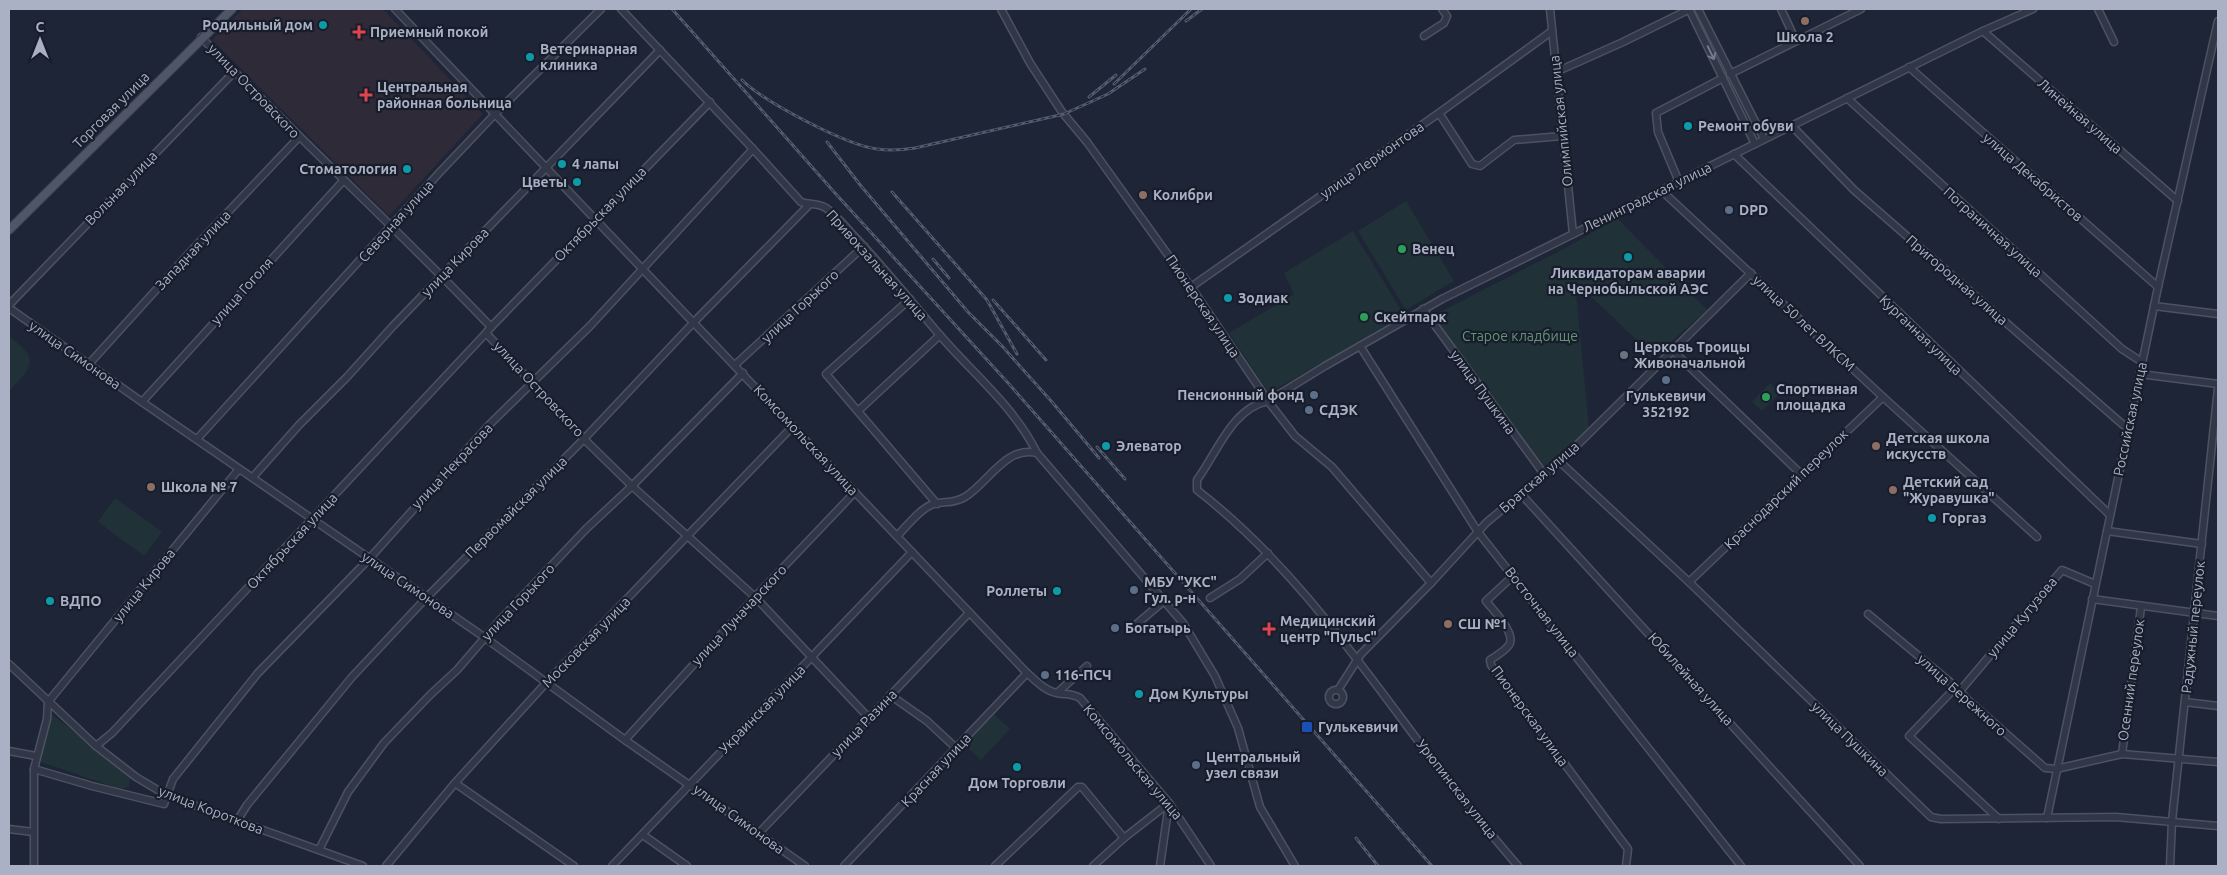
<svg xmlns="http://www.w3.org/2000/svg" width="2227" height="875" font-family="Ubuntu,sans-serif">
<rect width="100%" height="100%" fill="#1e2536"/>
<polygon fill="#2e2a38" points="243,9 383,9 483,114 389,216 212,40"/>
<g fill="#203137">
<polygon points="1406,201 1454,281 1406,310 1358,231"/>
<polygon points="1617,218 1707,310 1654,357 1575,281 1589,428 1556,463 1546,468 1432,316 1571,245"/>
<polygon points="1353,231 1404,315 1269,393 1229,333 1294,294 1284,273"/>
<path d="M9,337c32,21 23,31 0,54z"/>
<polygon points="1770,383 1780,393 1762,411 1752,402"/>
<polygon points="115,498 162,532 144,556 98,522"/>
<polygon points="49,712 130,775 129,787 120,789 38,761"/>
<polygon points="993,713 1010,729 981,760 964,744"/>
</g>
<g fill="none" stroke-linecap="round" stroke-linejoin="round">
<g stroke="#4c5262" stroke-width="9">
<g id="minor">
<path d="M395,9l632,664c8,7 18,18 30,20 9,2 14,0 23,5l89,105 42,63"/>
<path d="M621,9l132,140 48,53c9,3 18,1 25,6 10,7 19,18 27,27 30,31 57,65 85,98 33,39 76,73 99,120"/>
<polyline points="1001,9 1030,63 1062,112 1087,142 1191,287 1271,405 1295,436 1332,467 1431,583"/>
<polyline points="1550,9 1573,234"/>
<polyline points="1689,9 1755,144"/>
<polyline points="1698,9 1764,139"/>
<polyline points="1781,9 1796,41"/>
<polyline points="2098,9 2114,42"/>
<polyline points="1983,31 2178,201"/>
<polyline points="1424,36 1444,23 1447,16 1442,9"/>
<path d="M201,37c94,99 196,191 290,290l-5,6 98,106 48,47 123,111 113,120"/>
<polyline points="1909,67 2158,287"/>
<polyline points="1556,72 1623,42 1690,9"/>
<polyline points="1730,74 1861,9"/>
<polyline points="1847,98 2122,349 2142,362"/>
<polyline points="1439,113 1472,164 1480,166 1514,140 1562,136"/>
<polyline points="1792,126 1854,190 2129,430"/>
<polyline points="1734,154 2110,515"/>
<polyline points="1679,182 1658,132 1656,113 1723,78"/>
<polyline points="1661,190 1883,397 2037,537"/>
<polyline points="1191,287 1439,113 1552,31"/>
<polyline points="910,299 826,374 937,504"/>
<polyline points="9,305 234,72"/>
<polyline points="2154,306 2218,314"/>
<polyline points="9,308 142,402 484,637 625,740 805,866"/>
<polyline points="1423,309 1544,474"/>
<polyline points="491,327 710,102"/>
<polyline points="1360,346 1478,532 1741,866"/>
<polyline points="1672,350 1802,475"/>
<polyline points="89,364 193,249 299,137"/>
<polyline points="735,365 864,246"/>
<polyline points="2140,374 2218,384"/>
<polyline points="142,402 343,181"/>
<polyline points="858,411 940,335"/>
<polyline points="197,439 440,172 495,114 601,9"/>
<polyline points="1560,462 1689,582 1931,817 1941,819 2116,817 2218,826"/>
<polyline points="253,477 299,425 347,377 393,326 660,50"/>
<polyline points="1521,494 1860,866"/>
<polyline points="2107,531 2202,544"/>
<path d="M897,536c10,-10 22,-26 34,-31 12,-5 20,0 34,-8 23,-14 41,-52 72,-44l146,170 32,53 23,52 22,79 35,59"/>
<path d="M1514,575l-28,26c6,8 31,33 23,44 -4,6 -13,11 -19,15l1,5 137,184 -2,17"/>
<polyline points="1689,582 1883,397"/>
<polyline points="1210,598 1240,579 1268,553"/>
<polyline points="2092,599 2218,616"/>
<polyline points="1868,614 1956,687 1968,700 2045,768 2056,769 2122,754 2218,762"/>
<polyline points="1133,627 1164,601"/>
<polyline points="9,664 96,746 136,777 166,795 363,866"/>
<polyline points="1956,687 1909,736 1999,819"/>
<circle cx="1336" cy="697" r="7"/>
<polyline points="1338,690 1361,654 1431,583 1487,522 1560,462 1751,273"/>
<polyline points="1960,691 2062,570 2095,584"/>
<polyline points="1057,693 1087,666"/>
<polyline points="890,695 927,721 956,748"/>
<polyline points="48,702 239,469"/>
<polyline points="2185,702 2218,706"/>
<polyline points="625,740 755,597 855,492"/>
<polyline points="96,746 112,733 486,333"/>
<polyline points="9,751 36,756"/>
<polyline points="2122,754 2141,607"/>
<polyline points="34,769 92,786 164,804 173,779 258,673 369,559 489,425 590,326 753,149"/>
<polyline points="455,783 574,866"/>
<polyline points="2047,818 2158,287 2218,21"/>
<polyline points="237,821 247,805 352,677 427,597 584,439 693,323 809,205"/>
<polyline points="9,829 33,832"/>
<polyline points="759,833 969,613"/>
<polyline points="643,835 687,866"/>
<polyline points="319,850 348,792 384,743 430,695 457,670 501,619 586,529 632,486 743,373"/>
<polyline points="34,866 34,769 47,719 48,702"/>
<polyline points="386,866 455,783 546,683 793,426"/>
<polyline points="612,866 912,552"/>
<polyline points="844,866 1027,673"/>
<polyline points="995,866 1078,787 1082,787 1124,838"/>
<polyline points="1093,866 1124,838 1169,803"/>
<polyline points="1160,866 1169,803"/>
<path d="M1518,866c-18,-21 -36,-42 -53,-64 -86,-108 -158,-227 -268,-312v-10c20,-27 35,-72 71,-79l57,-35 117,-67 541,-268 50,-22"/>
<polyline points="2170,866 2172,821 2218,388"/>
</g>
</g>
<g stroke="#3b4150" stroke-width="10">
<polyline id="major" points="9,230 232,9"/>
</g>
<use href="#minor" stroke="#323747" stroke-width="6"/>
<use href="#major" stroke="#4f5667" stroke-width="8"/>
<g stroke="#535b6e" stroke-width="3">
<g id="rail">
<polyline points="672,9 835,193 1009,384 1432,866"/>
<polyline points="1186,21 1202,9"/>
<path d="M742,80c22,22 104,65 135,69 13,2 25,1 38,-1l149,-34 44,-20 37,-25"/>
<polyline points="1114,84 1191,9"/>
<polyline points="1089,97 1116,75"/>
<polyline points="827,142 861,186 968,312 1002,346 1052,402 1099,458"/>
<polyline points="892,192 987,300 1017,354"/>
<polyline points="933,259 949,278"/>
<polyline points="993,300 1046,360"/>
<polyline points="1097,447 1125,479"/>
<polyline points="1356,838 1378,866"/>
</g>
</g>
<use href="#rail" stroke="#181d2b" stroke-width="1" stroke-dasharray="4" stroke-linecap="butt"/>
</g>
<defs><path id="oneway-shaft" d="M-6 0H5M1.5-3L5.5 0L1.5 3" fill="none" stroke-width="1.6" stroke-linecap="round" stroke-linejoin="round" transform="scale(1.25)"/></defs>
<use stroke="#757a8c" href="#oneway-shaft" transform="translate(1711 53) rotate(64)"/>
<g fill="#8d6e63" stroke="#181d2b" stroke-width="2">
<circle cx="1805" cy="21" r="5"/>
<circle cx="1143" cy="195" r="5"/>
<circle cx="1876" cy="446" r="5"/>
<circle cx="151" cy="487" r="5"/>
<circle cx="1893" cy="490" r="5"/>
<circle cx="1448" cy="624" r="5"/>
</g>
<g fill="#0f9aa8" stroke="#181d2b" stroke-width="2">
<circle cx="323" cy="25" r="5"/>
<circle cx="530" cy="57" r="5"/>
<circle cx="1688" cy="126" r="5"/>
<circle cx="562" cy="164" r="5"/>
<circle cx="407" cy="169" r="5"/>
<circle cx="577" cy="182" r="5"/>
<circle cx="1628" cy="257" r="5"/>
<circle cx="1228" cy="298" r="5"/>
<circle cx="1106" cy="446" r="5"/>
<circle cx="1932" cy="518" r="5"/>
<circle cx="1057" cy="591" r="5"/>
<circle cx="50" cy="601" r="5"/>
<circle cx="1139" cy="694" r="5"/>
<circle cx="1017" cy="767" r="5"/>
</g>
<g fill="#e0444e" stroke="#181d2b" stroke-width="2">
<path d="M356.5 24.5h5v5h5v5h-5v5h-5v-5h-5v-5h5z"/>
<path d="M363.5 87.5h5v5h5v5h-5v5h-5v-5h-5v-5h5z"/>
<path d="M1266.5 621.5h5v5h5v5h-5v5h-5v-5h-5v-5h5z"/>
</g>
<g fill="#5c6f8a" stroke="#181d2b" stroke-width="2">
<circle cx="1729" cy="210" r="5"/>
<circle cx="1666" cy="380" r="5"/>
<circle cx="1314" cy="395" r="5"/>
<circle cx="1309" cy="410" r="5"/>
<circle cx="1134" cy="590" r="5"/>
<circle cx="1115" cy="628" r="5"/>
<circle cx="1045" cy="675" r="5"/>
<circle cx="1196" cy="765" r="5"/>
</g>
<g fill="#2e9e5b" stroke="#181d2b" stroke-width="2">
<circle cx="1402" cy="249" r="5"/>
<circle cx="1364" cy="317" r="5"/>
<circle cx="1766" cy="397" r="5"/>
</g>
<circle fill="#6b7280" stroke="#181d2b" stroke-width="2" cx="1624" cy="355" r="5"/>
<rect fill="#1a4fb4" stroke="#181d2b" stroke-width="2" x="1301" y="721" width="12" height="12" rx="2.5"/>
<g text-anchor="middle" stroke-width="4.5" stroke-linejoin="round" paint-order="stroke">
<g font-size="14" font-weight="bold" fill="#abb1c4" stroke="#181d2b" text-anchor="start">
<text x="313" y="30" text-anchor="end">Родильный дом</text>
<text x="370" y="37">Приемный покой</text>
<text x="1805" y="42" text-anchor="middle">Школа 2</text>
<text x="540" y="54">Ветеринарная<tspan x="540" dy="16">клиника</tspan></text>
<text x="377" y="92">Центральная<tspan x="377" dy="16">районная больница</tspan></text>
<text x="1698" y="131">Ремонт обуви</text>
<text x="572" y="169">4 лапы</text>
<text x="397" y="174" text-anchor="end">Стоматология</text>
<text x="567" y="187" text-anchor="end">Цветы</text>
<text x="1153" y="200">Колибри</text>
<text x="1739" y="215">DPD</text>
<text x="1412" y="254">Венец</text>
<text x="1628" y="278" text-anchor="middle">Ликвидаторам аварии<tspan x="1628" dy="16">на Чернобыльской АЭС</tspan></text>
<text x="1238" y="303">Зодиак</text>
<text x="1374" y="322">Скейтпарк</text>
<text x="1634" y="352">Церковь Троицы<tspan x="1634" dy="16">Живоначальной</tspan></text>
<text x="1776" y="394">Спортивная<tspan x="1776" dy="16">площадка</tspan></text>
<text x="1304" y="400" text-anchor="end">Пенсионный фонд</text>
<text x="1666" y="401" text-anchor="middle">Гулькевичи<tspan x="1666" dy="16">352192</tspan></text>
<text x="1319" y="415">СДЭК</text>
<text x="1886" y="443">Детская школа<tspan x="1886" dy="16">искусств</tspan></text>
<text x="1116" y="451">Элеватор</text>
<text x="1903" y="487">Детский сад<tspan x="1903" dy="16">"Журавушка"</tspan></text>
<text x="161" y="492">Школа № 7</text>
<text x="1942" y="523">Горгаз</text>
<text x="1144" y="587">МБУ "УКС"<tspan x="1144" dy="16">Гул. р-н</tspan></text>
<text x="1047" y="596" text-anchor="end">Роллеты</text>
<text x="60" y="606">ВДПО</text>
<text x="1280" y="626">Медицинский<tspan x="1280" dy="16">центр "Пульс"</tspan></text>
<text x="1458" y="629">СШ №1</text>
<text x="1125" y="633">Богатырь</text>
<text x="1055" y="680">116-ПСЧ</text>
<text x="1149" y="699">Дом Культуры</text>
<text x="1318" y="732">Гулькевичи</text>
<text x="1206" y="762">Центральный<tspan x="1206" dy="16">узел связи</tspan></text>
<text x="1017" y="788" text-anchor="middle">Дом Торговли</text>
</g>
<g font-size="14" fill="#abb1c4" stroke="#181d2b">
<text transform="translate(254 91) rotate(46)" y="5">улица Островского</text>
<text transform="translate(111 110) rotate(-45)" y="5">Торговая улица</text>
<text transform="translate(2080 116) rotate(41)" y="5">Линейная улица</text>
<text transform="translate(1561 121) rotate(-96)" y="5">Олимпийская улица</text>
<text transform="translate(1372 160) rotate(-35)" y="5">улица Лермонтова</text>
<text transform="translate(2033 177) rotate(41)" y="5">улица Декабристов</text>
<text transform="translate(121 188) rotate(-46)" y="5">Вольная улица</text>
<text transform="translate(1647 197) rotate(-26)" y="5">Ленинградская улица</text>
<text transform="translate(600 214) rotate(-46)" y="5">Октябрьская улица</text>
<text transform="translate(396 221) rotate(-48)" y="5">Северная улица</text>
<text transform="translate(1993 232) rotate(42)" y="5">Пограничная улица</text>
<text transform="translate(193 250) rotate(-47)" y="5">Западная улица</text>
<text transform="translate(455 262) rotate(-46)" y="5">улица Кирова</text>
<text transform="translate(877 265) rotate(48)" y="5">Привокзальная улица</text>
<text transform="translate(1957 280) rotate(41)" y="5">Пригородная улица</text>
<text transform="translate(242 291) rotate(-48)" y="5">улица Гоголя</text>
<text transform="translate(800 306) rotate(-43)" y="5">улица Горького</text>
<text transform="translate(1203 306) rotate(56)" y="5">Пионерская улица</text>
<text transform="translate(1804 323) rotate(43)" y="5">улица 50 лет ВЛКСМ</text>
<text transform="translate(1921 335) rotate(44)" y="5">Курганная улица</text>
<text transform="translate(75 355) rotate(35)" y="5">улица Симонова</text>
<text transform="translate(539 389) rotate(47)" y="5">улица Островского</text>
<text transform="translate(1483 392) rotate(54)" y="5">улица Пушкина</text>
<text transform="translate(2130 419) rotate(-78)" y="5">Российская улица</text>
<text transform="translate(806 440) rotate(47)" y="5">Комсомольская улица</text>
<text transform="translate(452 466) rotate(-47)" y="5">улица Некрасова</text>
<text transform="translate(1539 477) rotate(-41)" y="5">Братская улица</text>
<text transform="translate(1786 489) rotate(-44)" y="5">Краснодарский переулок</text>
<text transform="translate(516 507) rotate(-45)" y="5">Первомайская улица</text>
<text transform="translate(292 541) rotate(-47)" y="5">Октябрьская улица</text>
<text transform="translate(144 585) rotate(-51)" y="5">улица Кирова</text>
<text transform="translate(408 585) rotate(34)" y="5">улица Симонова</text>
<text transform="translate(518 602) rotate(-47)" y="5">улица Горького</text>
<text transform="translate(1542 612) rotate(52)" y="5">Восточная улица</text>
<text transform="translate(739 615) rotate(-47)" y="5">улица Луначарского</text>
<text transform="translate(2022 617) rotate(-50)" y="5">улица Кутузова</text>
<text transform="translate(2193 627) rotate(-84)" y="5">Радужный переулок</text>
<text transform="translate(586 642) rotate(-46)" y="5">Московская улица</text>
<text transform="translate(1691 679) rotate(48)" y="5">Юбилейная улица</text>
<text transform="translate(2131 680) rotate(-82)" y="5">Осенний переулок</text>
<text transform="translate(1962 695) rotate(42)" y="5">улица Бережного</text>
<text transform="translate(762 709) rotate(-46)" y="5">Украинская улица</text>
<text transform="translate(1530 716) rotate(54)" y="5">Пионерская улица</text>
<text transform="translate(864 723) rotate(-46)" y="5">улица Разина</text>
<text transform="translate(1850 739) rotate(44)" y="5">улица Пушкина</text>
<text transform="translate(1133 762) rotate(50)" y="5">Комсомольская улица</text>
<text transform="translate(936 770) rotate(-47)" y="5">Красная улица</text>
<text transform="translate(1457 789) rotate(52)" y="5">Урюпинская улица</text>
<text transform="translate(211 810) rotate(21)" y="5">улица Короткова</text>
<text transform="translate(739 819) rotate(36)" y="5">улица Симонова</text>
</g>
<g font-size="14" fill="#639575" stroke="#181d2b">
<text x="1520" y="341">Старое кладбище</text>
</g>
</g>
<rect width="2227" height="875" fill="none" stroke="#abb1c4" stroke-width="20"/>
<g transform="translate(40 40)" stroke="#181d2b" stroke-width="4" paint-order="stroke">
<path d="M0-4L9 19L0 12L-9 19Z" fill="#abb1c4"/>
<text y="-8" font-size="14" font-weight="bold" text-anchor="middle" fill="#abb1c4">С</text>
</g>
</svg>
